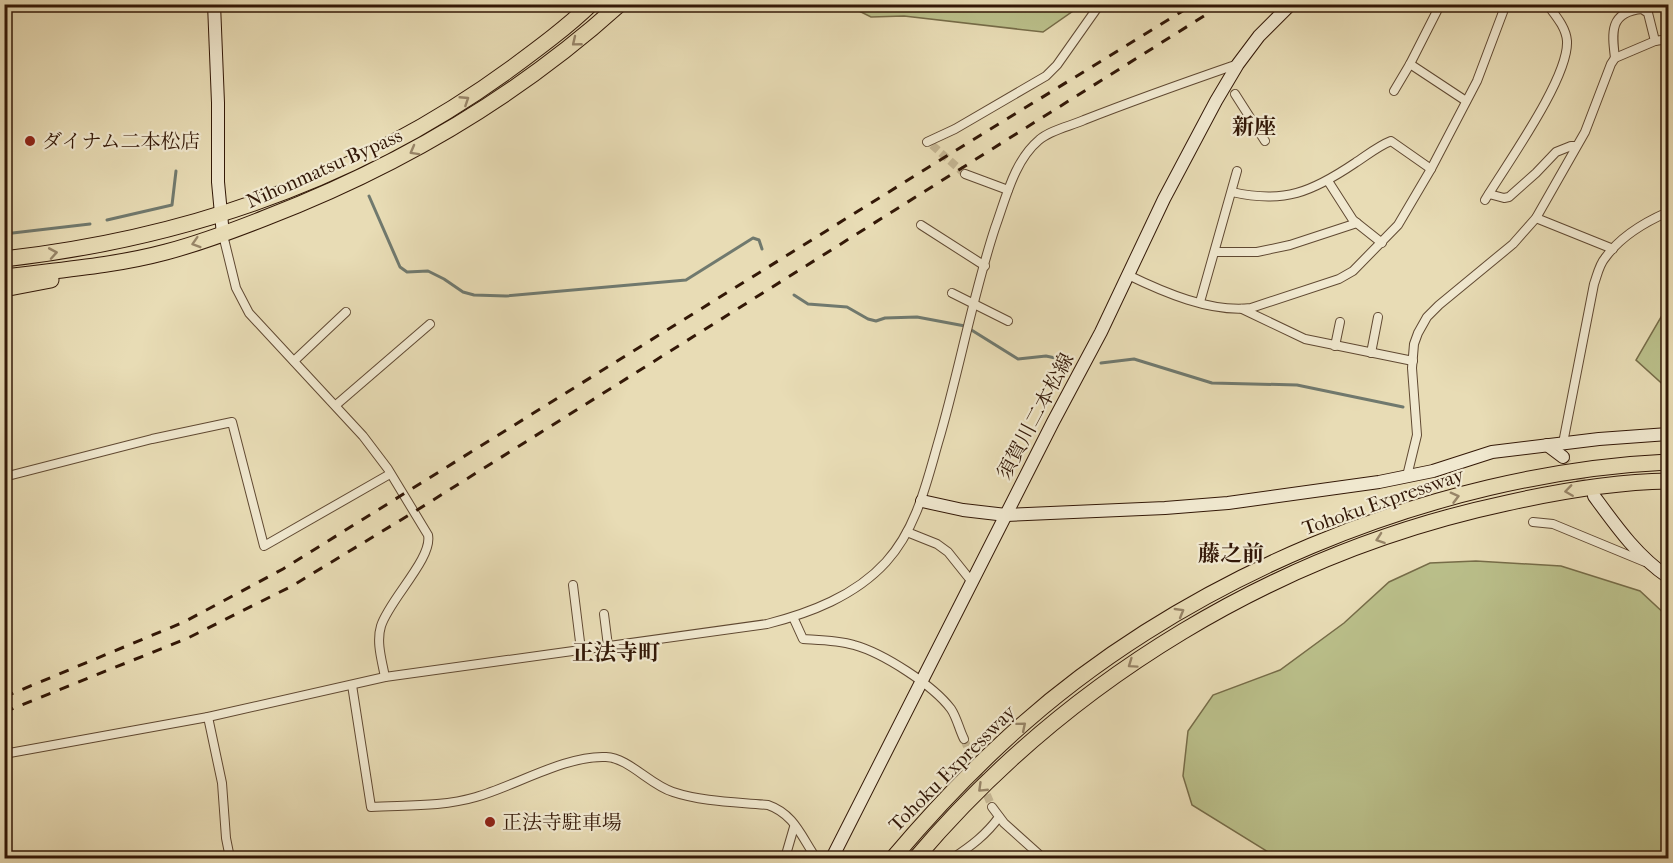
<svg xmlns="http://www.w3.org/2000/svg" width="1673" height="863" font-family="'IM FELL French Canon','Noto Serif JP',serif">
<rect width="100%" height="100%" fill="#e8dcb5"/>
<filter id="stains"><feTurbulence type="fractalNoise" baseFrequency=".00333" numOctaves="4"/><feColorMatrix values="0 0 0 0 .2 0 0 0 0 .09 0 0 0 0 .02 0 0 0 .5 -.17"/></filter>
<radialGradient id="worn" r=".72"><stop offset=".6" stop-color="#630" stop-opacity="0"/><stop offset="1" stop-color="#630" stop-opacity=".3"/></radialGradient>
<g fill="#babf8a" stroke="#766c48" stroke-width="1.5">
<polygon points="847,5 1074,5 1073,11 1043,32 904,16 871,17"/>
<polygon points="1668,305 1668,389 1636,360"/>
<polygon points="1476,561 1561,566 1640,591 1668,617 1668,858 1278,858 1192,805 1183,776 1188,731 1213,695 1280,670 1344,623 1389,582 1430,563"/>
</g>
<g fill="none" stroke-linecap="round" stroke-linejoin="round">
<g stroke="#70796e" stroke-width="3">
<polyline points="369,196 400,267 407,272 428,271 444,279 463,292 474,295 506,296 686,280 753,238 759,240 762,249"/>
<polyline points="107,220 172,205 176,171"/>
<polyline points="4,234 90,224"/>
<polyline points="794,295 808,304 847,307 868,319 876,321 885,318 917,317 965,326 1018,359 1046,356 1069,361"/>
<polyline points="1101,363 1134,359 1212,383 1297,385 1403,407"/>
</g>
<g stroke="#c4b592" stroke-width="8" stroke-dasharray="8 4" stroke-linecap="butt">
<polyline points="932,145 965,174"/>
<polyline points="1563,457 1589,490"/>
<polyline points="964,739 992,807"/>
</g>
<g stroke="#604932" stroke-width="10">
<g id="street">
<path d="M1615,58c-3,-25 -6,-46 27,-49l6,4 7,28"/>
<polyline points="1410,64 1466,101"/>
<polyline points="1394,91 1410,64 1440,5"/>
<polyline points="1235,94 1265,141"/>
<polyline points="927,142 955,129 1046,76 1057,65 1100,4"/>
<polyline points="965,174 1008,190"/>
<polyline points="1328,181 1353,220 1382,243"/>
<path d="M1232,192c52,12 80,0 123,-29 11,-7 23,-17 36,-22l40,28"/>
<polyline points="1489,194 1504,198 1509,197 1536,173 1556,152 1571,146 1576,146"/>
<path d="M1485,200c21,-35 84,-122 82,-159 -1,-14 -12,-26 -20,-37"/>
<polyline points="1536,218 1613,249"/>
<polyline points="921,225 985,266"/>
<path d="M223,235l13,53 13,25 114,123 25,33 40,66c5,23 -39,65 -47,91 -5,16 1,35 4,51"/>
<polyline points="1215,252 1257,252 1290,245 1357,223"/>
<path d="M1128,275c35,17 83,38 123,33l88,-29 14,-8 45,-46 33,-56 46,-88 29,-77"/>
<polyline points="952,293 1008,321"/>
<polyline points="1200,302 1237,171"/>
<polyline points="1242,309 1305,339 1413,361"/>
<polyline points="1335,346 1340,322"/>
<polyline points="1371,353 1378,317"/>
<polyline points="294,361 346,312"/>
<polyline points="336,405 430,324"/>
<path d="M1563,443l31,-159c3,-8 5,-19 11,-26 15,-21 40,-36 63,-46"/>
<polyline points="1407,476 1417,435 1412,368 1414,344 1418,333 1427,317 1439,305 1513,244 1536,218 1585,132 1611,64 1615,58 1655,41 1668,39"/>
<polyline points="4,477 152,439 232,422 264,546 390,474"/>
<polyline points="1533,522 1553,524 1645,562"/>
<polyline points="907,532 937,544 948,552 972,582"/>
<polyline points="573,585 581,650"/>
<polyline points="604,614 608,646"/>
<path d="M793,617l10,22c18,1 35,1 51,6 29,8 79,40 97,64 6,9 8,20 13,30"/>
<path d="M352,685l19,122c35,-2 71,0 105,-10 39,-11 90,-42 130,-40 23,1 44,28 67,35 30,10 65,10 95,13 26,9 33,31 48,53"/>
<polyline points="208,717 222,783 226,838 230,858"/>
<path d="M4,754l204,-37 177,-40 382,-53c43,-11 88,-28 119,-62 30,-33 40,-77 52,-119 21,-71 34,-145 57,-215 11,-30 19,-67 44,-88 11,-10 32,-14 45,-20 51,-20 102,-38 154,-56"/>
<polyline points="992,807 1004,823 1043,858"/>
<polyline points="785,858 794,827"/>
<path d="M953,858c18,-12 33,-23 46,-41"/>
</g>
</g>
<g stroke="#331807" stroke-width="14">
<g id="secondary">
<polyline points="214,4 218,103 218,182 223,235"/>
<polyline points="1547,445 1563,457"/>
<path d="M1594,496c22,30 43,60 74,81"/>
<polyline points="922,501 963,510 1006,515 1165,508 1228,503 1379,482 1433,471 1492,452 1599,439 1668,434"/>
<polyline points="832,858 1053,422 1101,332 1164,199 1216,101 1238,64 1259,36 1291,4"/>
</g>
</g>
<g stroke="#331807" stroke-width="17">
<g id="highway">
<path d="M4,259c185,-21 359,-82 509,-192 27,-20 54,-40 78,-63"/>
<path d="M4,277c54,-7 110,-11 162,-25 34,-9 66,-21 99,-34 130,-50 251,-120 355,-214"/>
<polyline points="4,289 51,280"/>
<path d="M893,858c34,-40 70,-79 109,-115 172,-162 430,-270 666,-281"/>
<path d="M916,858c152,-179 361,-306 591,-355 53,-12 108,-21 161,-22"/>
</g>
</g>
<use href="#street" stroke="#f0e8cf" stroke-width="8"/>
<use href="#secondary" stroke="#f0e8cf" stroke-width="12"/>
<use href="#highway" stroke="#e8dcb5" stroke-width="15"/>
<g stroke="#331807" stroke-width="3" stroke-dasharray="10 10" stroke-linecap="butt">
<polyline points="4,697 184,622 283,569 945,157 1194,4"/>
<polyline points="4,712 188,638 292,586 414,512 1223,4"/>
</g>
</g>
<defs><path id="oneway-chevron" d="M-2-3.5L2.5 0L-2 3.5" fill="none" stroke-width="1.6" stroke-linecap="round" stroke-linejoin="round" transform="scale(1.5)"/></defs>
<g stroke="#978467">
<use href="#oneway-chevron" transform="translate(576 42) rotate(141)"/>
<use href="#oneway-chevron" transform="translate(465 100) rotate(-33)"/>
<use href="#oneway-chevron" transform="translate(414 151) rotate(151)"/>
<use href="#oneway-chevron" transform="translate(196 243) rotate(163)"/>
<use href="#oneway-chevron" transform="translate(53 253) rotate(-10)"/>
<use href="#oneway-chevron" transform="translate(1569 491) rotate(172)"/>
<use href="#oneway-chevron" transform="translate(1455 497) rotate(-15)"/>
<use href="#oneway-chevron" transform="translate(1380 539) rotate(161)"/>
<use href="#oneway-chevron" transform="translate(1180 612) rotate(-30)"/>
<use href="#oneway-chevron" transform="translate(1132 664) rotate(145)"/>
<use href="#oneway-chevron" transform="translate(1022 726) rotate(-40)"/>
<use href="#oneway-chevron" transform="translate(982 788) rotate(136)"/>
</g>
<g fill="#8f2418" stroke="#f0e8cf" stroke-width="2">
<circle cx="30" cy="141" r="6"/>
<circle cx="490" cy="822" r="6"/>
</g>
<g text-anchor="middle" stroke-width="4.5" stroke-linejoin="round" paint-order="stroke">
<g font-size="20" fill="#331807" stroke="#f0e8cf" text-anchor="start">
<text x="42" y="148">ダイナム二本松店</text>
<text x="502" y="829">正法寺駐車場</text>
</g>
<g font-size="20" fill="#331807" stroke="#f0e8cf">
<text transform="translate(324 168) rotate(-24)" y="7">Nihonmatsu Bypass</text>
<text transform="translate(1035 416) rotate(-62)" y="7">須賀川二本松線</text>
<text transform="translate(1383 501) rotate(-19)" y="7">Tohoku Expressway</text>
<text transform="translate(952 768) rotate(-45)" y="7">Tohoku Expressway</text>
</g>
<g font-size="22" font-weight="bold" fill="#331807" stroke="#f0e8cf">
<text x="1254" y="134">新座</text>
<text x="1231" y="561">藤之前</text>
<text x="616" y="660">正法寺町</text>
</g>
</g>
<rect width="1673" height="863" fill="none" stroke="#e8dcb5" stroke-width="24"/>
<rect x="6" y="6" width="1661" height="851" fill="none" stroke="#331807" stroke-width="3"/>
<rect x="12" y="12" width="1649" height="839" fill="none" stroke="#331807" stroke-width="1.5"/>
<rect width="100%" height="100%" filter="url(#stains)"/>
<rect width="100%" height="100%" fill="url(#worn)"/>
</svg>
